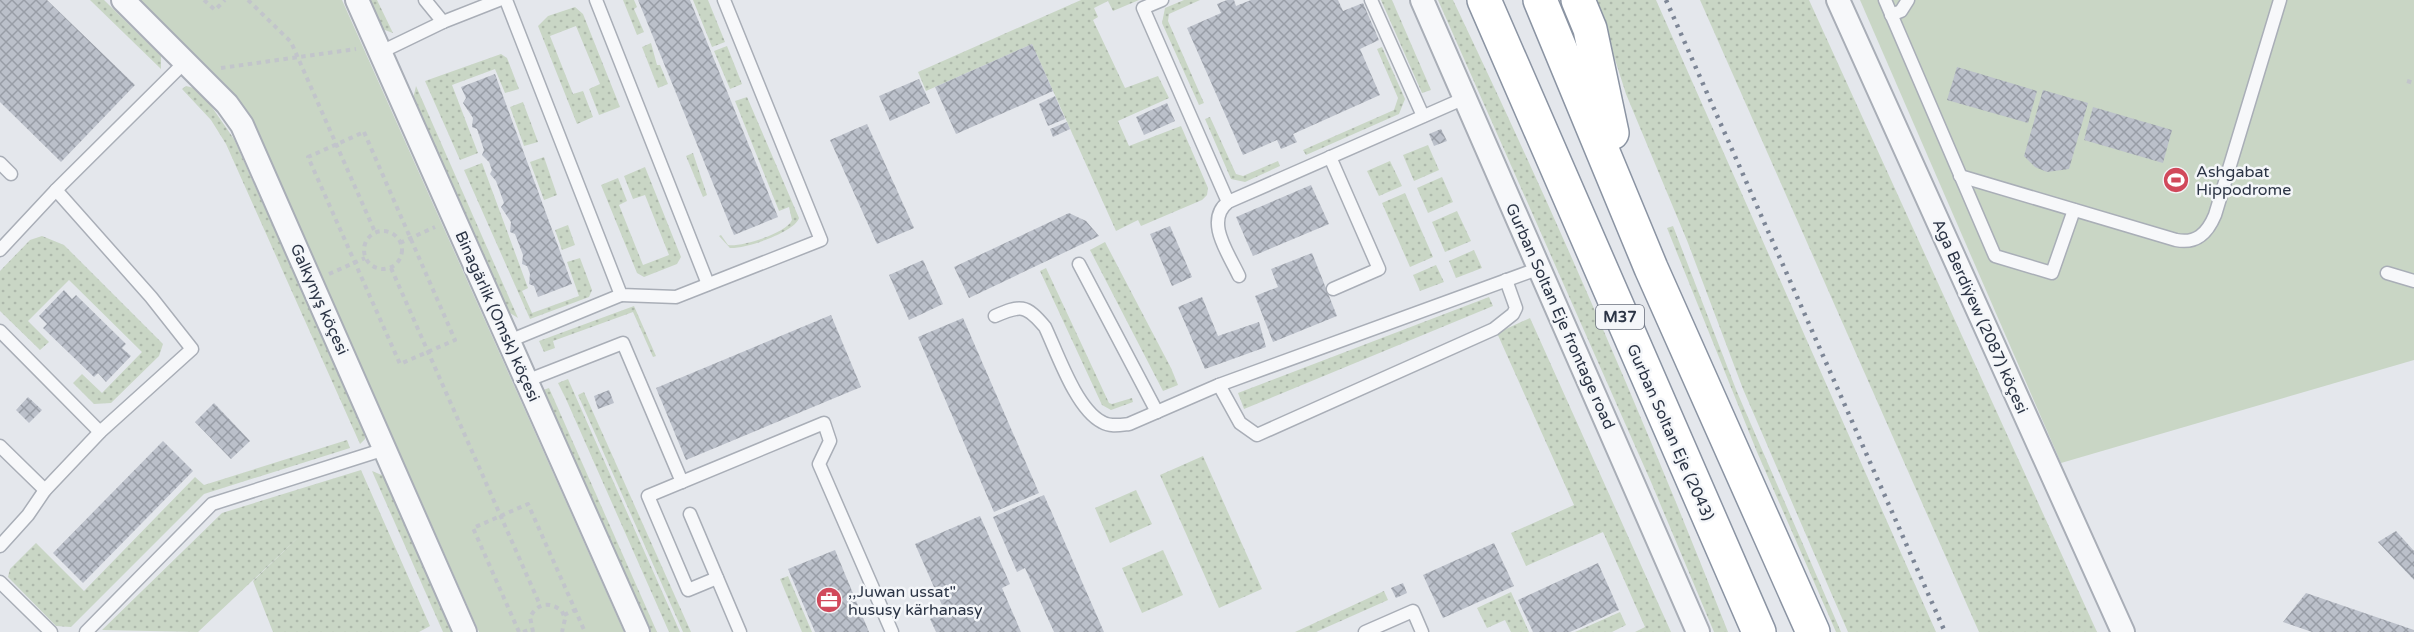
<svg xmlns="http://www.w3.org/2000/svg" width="2414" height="632" font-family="'Varela Round',sans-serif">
<defs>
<pattern id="grass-dots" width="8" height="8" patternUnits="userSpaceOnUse" patternTransform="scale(1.5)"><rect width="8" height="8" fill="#c9d6c5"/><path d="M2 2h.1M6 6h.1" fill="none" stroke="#adb8ab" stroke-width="1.8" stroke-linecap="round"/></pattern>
<pattern id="building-cross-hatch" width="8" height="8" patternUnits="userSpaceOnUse" patternTransform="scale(1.5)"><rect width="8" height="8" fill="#bbc0ca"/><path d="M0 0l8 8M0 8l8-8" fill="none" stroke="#989da6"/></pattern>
</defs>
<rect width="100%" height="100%" fill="#e4e7ec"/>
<g fill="url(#grass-dots)">
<polygon points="90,0 104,0 161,56 161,69"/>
<polygon points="369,0 377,0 393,33 382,29"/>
<polygon points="623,0 634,0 637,7 634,9 644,32 637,35"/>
<polygon points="693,0 708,0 725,42 712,47"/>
<polygon points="1081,0 1139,0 1113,11 1108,1 1094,8 1098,17 1093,20 1125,88 1158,76 1169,98 1118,121 1129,146 1181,126 1208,188 1207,195 1202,200 1141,226 1138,220 1116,231 1032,44 926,91 918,72"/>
<polygon points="1184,0 1200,0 1169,14 1168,21 1204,103 1199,105 1162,23 1165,8"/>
<polygon points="1381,0 1392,0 1431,90 1422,93"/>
<path d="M1438,0h15c99,207 191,418 275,632h-14l-63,-150z"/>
<polygon points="1596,0 1656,0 1936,632 1848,632 1743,389 1688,243 1626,94"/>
<polygon points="1700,0 1809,0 2097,632 1979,632"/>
<polygon points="575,7 583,14 620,107 599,115 589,89 600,84 576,26 550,36 573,94 583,91 593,117 577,124 538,26 548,16"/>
<polygon points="651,43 657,65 660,65 668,84 658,88 642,47"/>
<polygon points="727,46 742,84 730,89 714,51"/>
<polygon points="1382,47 1405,99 1399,114 1306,155 1303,150 1394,110 1398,98 1377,49"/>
<polygon points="501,54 507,58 519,89 505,93 495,69 452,85 478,153 460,160 425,81"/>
<polygon points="186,86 194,88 209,103 234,139 365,432 365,439 360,444 226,144 211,120 182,89"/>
<polygon points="416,86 518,318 507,311 413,99"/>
<path d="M747,97l52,121c-4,14 -54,31 -69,30l-11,-12 2,-1 7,10c14,2 59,-12 64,-25l-3,-13 -10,4 -44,-110z"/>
<polygon points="523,102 538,142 524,146 510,107"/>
<polygon points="1210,117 1236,174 1243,176 1278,161 1280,166 1245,182 1231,179 1205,119"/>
<polygon points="1428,145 1439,170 1414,181 1403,155"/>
<polygon points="693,153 707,195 703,197 686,156"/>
<polygon points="544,157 557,195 544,200 530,162"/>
<polygon points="1390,161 1402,186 1379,196 1367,171"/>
<polygon points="482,163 528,288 522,291 532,313 579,296 567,262 580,258 592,290 589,297 530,319 464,170"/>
<polygon points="645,167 681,257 677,264 644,277 637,273 601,185 618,178 627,201 619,205 643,265 669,255 645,195 633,199 624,176"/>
<polygon points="1442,177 1453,202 1428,213 1417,188"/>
<polygon points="1405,193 1433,257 1410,267 1382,203"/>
<polygon points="1457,211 1471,241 1445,252 1432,222"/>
<polygon points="568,225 575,245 562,250 555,230"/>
<polygon points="1673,226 1737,392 1841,632 1836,632 1757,452 1667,228"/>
<polygon points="42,236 64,245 163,344 159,356 111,403 94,404 73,383 82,374 102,393 142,352 69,280 28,321 49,342 40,350 0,311 0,271 30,240"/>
<polygon points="1105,242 1171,368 1178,385 1163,391 1090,250"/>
<polygon points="1474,250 1482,268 1456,278 1449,261"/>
<polygon points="1436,265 1444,282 1420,291 1413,275"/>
<polygon points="1046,268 1109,403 1112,404 1132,398 1133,402 1111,410 1102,405 1040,271"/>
<polygon points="1489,297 1493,306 1244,409 1238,393"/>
<polygon points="634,306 656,356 653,357 633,312 553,341 555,348 544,352 539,341"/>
<polygon points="1530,318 1671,632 1635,632 1645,627 1603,532 1526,566 1511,533 1574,505 1497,333"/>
<polygon points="568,379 575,395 680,632 669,632 566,399 558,383"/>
<polygon points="549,388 657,632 650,632 543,390"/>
<polygon points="584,392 691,632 683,632 578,395"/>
<polygon points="347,440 350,448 204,494 71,627 56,626 8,577 10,569 36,543 84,591 195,477 204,485"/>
<polygon points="1203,456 1262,589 1219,608 1160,475"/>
<polygon points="361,470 430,626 419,632 273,632 253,581 305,531 198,632 102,630 222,513"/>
<polygon points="372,471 384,476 454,632 443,632"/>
<polygon points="1136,490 1152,524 1110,543 1095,508"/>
<polygon points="1163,550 1183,595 1142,613 1122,568"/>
<polygon points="788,576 812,632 802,632 780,579"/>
<polygon points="1384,591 1388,600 1316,632 1295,632"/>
<polygon points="1511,592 1529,632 1511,632 1505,620 1487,628 1477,608"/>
<polygon points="1620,612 1626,625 1612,632 1575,632"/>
</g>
<g fill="#c9d6c5">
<polygon points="139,0 342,0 624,632 479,632 259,135 225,84"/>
<polygon points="1860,0 2414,0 2414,360 2061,463"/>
</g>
<g fill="url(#building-cross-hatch)">
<polygon points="0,0 47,0 135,85 61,162 0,102"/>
<polygon points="638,0 690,0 778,217 734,235"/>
<polygon points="1227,0 1234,0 1236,6 1251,0 1338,0 1343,11 1363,3 1379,40 1360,49 1380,95 1293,134 1297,142 1281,149 1277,140 1243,155 1187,28 1221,13 1217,4"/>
<polygon points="1032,44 1053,91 956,134 935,87"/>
<polygon points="1957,67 2037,91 2028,123 1947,100"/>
<polygon points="495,74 572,284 538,297 534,286 529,284 530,274 527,266 522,264 523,255 515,234 510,232 511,222 501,207 504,203 496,181 490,174 492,170 489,162 482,155 484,150 477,129 472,127 473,118 463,103 466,98 461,87"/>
<polygon points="919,79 930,103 890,121 879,96"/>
<polygon points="2043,90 2088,103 2069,169 2047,172 2035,167 2024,156"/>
<polygon points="1055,96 1065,119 1048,126 1039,104"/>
<polygon points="1167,103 1175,121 1144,135 1136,117"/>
<polygon points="2093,107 2172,130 2163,163 2084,140"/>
<polygon points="1067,122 1070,129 1053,137 1050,129"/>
<polygon points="867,124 914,228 877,244 830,140"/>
<polygon points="1441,129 1447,141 1434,146 1429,134"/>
<polygon points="1311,185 1329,224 1253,256 1236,217"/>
<polygon points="1069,213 1086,221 1099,236 969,298 954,267"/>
<polygon points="1170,226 1192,277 1172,286 1150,234"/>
<polygon points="1312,253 1337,316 1273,342 1255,296 1278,287 1271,269"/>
<polygon points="923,260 943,304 909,320 889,275"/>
<polygon points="64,290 72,299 76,295 126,344 122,348 131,356 106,382 98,373 94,377 43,328 47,324 39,316"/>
<polygon points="1202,297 1218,336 1259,322 1266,347 1205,369 1178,307"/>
<polygon points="831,315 861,387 686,460 656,388"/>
<polygon points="963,318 1039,493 994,512 918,337"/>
<polygon points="609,390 614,403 598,409 594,396"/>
<polygon points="28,397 42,410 29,423 16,410"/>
<polygon points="214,403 250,441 231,459 195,422"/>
<polygon points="163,441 193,471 83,583 53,553"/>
<polygon points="1044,495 1104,632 1054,632 1025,568 1017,572 993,517"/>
<polygon points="980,516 1010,584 1002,588 1021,632 936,632 930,619 945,612 915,544"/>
<polygon points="2396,531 2414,551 2414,580 2378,542"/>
<polygon points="1494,543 1514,586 1443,618 1423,575"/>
<polygon points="835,550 869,632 815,632 788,569"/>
<polygon points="1598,563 1619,610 1570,632 1533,632 1518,600"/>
<polygon points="1403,583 1407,593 1396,598 1391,588"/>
<polygon points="2306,593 2414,630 2414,632 2312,632 2283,622"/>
</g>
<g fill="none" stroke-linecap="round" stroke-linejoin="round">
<g stroke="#a9aeb7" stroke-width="15">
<g id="lane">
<polyline points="425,0 443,22"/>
<polyline points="506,0 621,295 676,297 821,240 724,0"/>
<polyline points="596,0 708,284"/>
<polyline points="1162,0 1143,8 1228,202"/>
<polyline points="1371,0 1423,116"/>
<polyline points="1885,0 1995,256 2052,273 2074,210"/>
<polyline points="1891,15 1901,11 1908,0"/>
<polyline points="381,52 443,22 499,0"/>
<polyline points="1330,157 1379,269 1333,289"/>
<polyline points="0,163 11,174"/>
<path d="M1960,176l216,64c20,4 31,-6 39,-25l65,-215"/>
<polyline points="0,250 56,190 186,61"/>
<polyline points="1079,264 1157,412"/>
<polyline points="2387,273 2414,281"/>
<path d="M1239,276c-10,-22 -35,-55 -11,-74l237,-104"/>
<path d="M995,316c25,-11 31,-12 50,11 12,25 31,82 57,95 8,5 18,3 27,2l90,-39 321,-117"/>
<polyline points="0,331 100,432"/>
<polyline points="509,341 621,295"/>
<polyline points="526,381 623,343 682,482"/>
<polyline points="1219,385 1240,423 1257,435 1494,329 1513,314 1516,308 1506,280"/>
<polyline points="0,446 45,490"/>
<polyline points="690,514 740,632"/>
<polyline points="0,546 28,515 45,490 100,432 192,349 151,297 56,190"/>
<polyline points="717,578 688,590 648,496 824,423 830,441 819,464 892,632"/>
<polyline points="0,582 51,632"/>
<polyline points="86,632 212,504 385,449"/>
<polyline points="1365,632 1413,611 1422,632"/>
</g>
</g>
<g stroke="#a9aeb7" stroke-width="26">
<g id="street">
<polyline points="123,0 227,104 242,125 465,632"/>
<polyline points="357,0 638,632"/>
<polyline points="1422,0 1698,632"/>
<polyline points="1838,0 2123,632"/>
</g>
</g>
<g stroke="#8b94a3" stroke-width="36">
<g id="highway">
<polyline points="1484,0 1759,632"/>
<polyline points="1540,0 1651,268 1813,632"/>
<polyline points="1578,0 1590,29 1612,133"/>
</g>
</g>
<g stroke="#c2c5cb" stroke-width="4" stroke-dasharray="4.5 4.5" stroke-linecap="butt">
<polyline points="204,0 215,10 225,0"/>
<polyline points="248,0 291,42 375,232"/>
<polyline points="221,68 356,49"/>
<polyline points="2407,81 2414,83"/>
<polygon points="364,132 455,340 400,364 308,157"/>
<circle cx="383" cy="250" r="19"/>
<polyline points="400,243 435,227"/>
<polyline points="391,268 540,605"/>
<polyline points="329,274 365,258"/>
<polyline points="564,615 575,610"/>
<polyline points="519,632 473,528 528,504 585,632"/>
<polyline points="523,632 531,629"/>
<path d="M533,632l-3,-15c8,-14 19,-16 32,-6l3,8 -3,13"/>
</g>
<use href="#lane" stroke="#f7f8fa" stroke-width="12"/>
<use href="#street" stroke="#f7f8fa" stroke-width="22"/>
<use href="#highway" stroke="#fff" stroke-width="33"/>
<polyline stroke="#7d8696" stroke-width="4.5" stroke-dasharray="3 6" stroke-linecap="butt" points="1666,0 1945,632"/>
</g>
<defs>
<g id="stadium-disc" transform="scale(1.35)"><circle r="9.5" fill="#d1495b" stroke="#f4f6f9"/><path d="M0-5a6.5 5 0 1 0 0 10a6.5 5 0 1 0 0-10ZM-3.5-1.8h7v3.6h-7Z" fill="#fff"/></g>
<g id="office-disc" transform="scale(1.35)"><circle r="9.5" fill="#d1495b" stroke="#f4f6f9"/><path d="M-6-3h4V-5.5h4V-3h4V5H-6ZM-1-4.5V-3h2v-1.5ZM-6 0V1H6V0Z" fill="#fff"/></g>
</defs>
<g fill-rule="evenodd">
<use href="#stadium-disc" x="2176" y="180"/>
<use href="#office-disc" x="829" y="600"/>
</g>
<g text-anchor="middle" stroke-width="5" stroke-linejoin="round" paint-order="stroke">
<rect fill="#f4f6f9" stroke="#676e7b" stroke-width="1.5" x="1596" y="305" width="48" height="24" rx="4.5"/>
<g font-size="15" font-weight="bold" fill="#2b3445">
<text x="1620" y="322">M37</text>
</g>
<g font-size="16" fill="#2b3445" stroke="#f4f6f9" text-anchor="start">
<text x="2196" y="177">Ashgabat<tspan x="2196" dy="18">Hippodrome</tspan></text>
<text x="848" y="597">,,Juwan ussat"<tspan x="848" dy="18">hususy kärhanasy</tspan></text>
</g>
<g font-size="16" fill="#2b3445" stroke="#f4f6f9">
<text transform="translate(320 299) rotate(66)" y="6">Galkynyş köçesi</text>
<text transform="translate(498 316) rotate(66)" y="6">Binagärlik (Omsk) köçesi</text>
<text transform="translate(1561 316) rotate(66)" y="6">Gurban Soltan Eje frontage road</text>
<text transform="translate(1981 316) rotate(66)" y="6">Aga Berdiýew (2087) köçesi</text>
<text transform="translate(1671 432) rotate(66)" y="6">Gurban Soltan Eje (2043)</text>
</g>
</g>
</svg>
